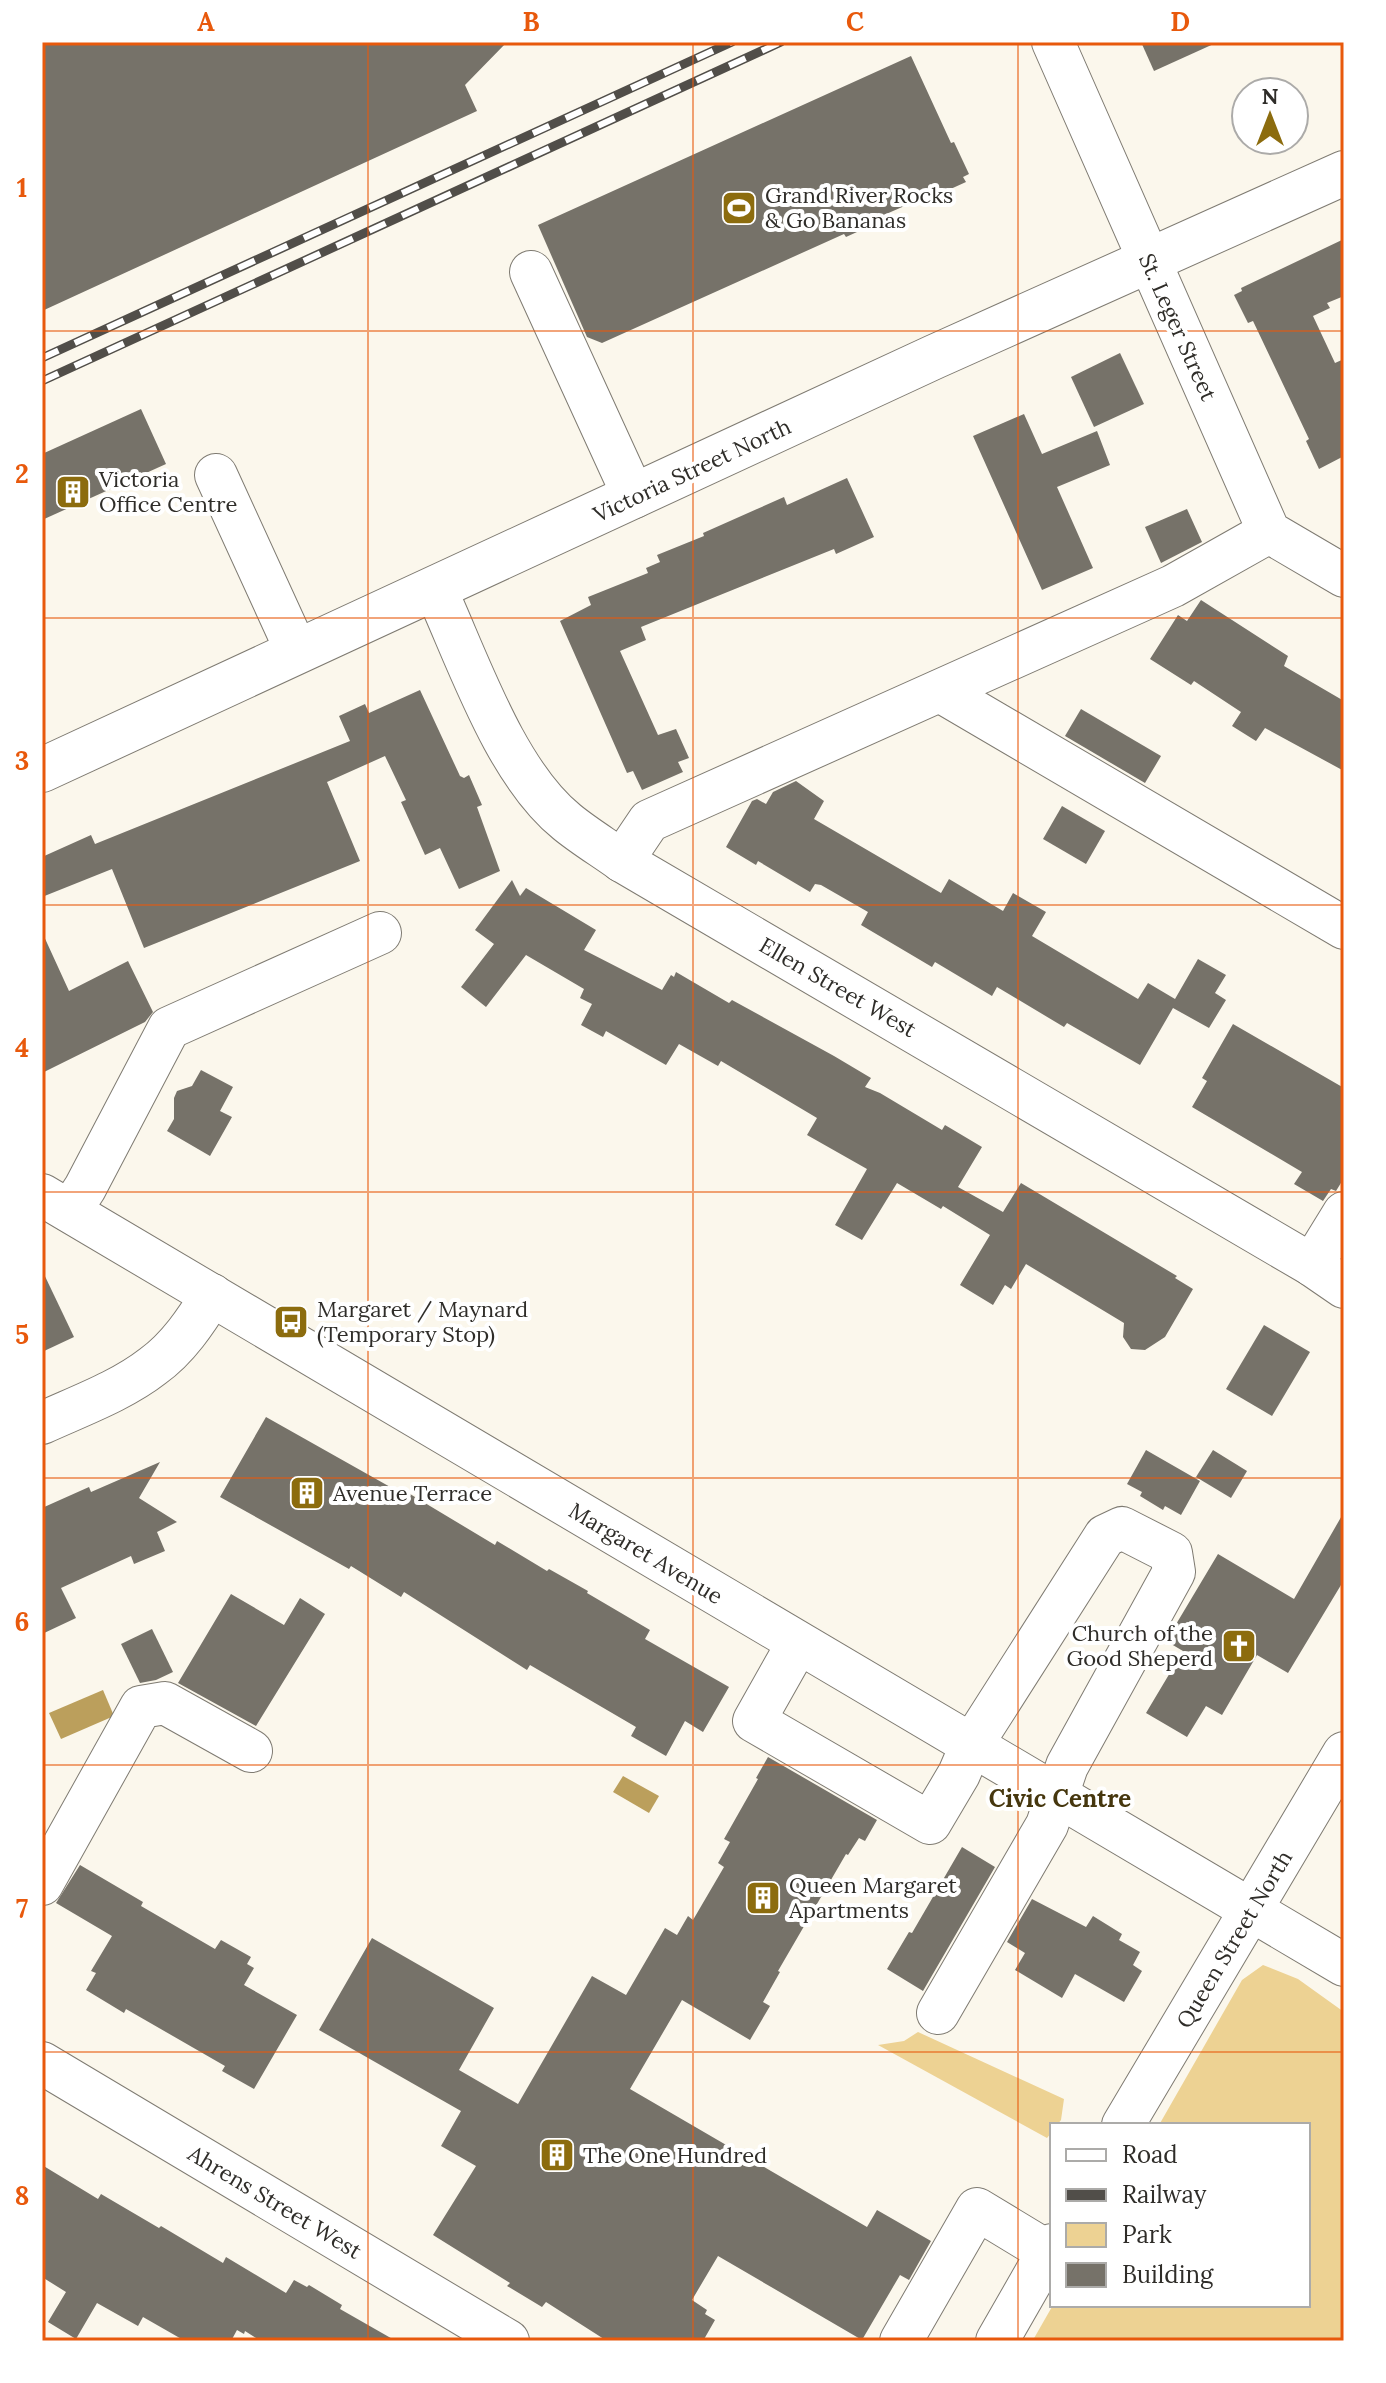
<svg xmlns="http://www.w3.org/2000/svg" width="1386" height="2383" font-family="Lora,serif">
<rect width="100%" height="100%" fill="#fbf7ec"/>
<g fill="#edd293">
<polygon points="1263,1965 1298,1979 1344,2012 1344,2341 1033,2340 1053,2305 1308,2305 1308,2125 1159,2125 1242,1980"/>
<polygon points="918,2032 1064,2099 1061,2120 1057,2125 1052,2125 1052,2132 1047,2138 878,2045 904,2041"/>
</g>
<g fill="#bb9f5c">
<polygon points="103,1690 114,1716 61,1739 49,1713"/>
<polygon points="623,1776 659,1796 649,1813 613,1792"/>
</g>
<g fill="#767269">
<polygon points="42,42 507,42 465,85 477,111 42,311"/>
<polygon points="1141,42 1218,42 1154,71"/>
<polygon points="911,56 951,143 954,142 969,174 963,177 966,182 933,197 932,194 877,218 879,222 846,237 844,234 602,343 587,337 538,225"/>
<polygon points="1344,239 1344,296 1327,303 1330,308 1313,316 1335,363 1344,359 1344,456 1319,469 1306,441 1309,439 1253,321 1248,323 1234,295 1242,291 1241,288"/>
<polygon points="1120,353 1144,404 1094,427 1071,377"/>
<polygon points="141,409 166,464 42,520 42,454"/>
<polygon points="1024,414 1042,454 1097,431 1110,465 1057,487 1093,568 1042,590 973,436"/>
<polygon points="847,478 874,537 836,554 834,549 641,627 646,640 620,651 658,735 676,729 689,758 678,762 683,772 642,790 633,771 627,773 560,621 591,605 588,597 648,573 646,568 660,562 657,555 704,536 703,533 784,497 787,505"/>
<polygon points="1187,509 1202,542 1161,563 1145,527"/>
<polygon points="1201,600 1288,656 1284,666 1344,701 1344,771 1265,728 1256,741 1232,726 1241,712 1194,681 1191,685 1150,659 1178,615 1187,621"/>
<polygon points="420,690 460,776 464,778 469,775 482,805 477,807 500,871 459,889 440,848 425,855 401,802 406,800 385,756 327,782 360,861 144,948 112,869 42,897 42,857 91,835 95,844 350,741 339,716 365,704 369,713"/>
<polygon points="1081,709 1161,756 1145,783 1065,736"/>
<polygon points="796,781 824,801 814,819 941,893 949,879 1003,911 1013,893 1046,912 1032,936 1138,999 1148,983 1175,999 1198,959 1226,975 1215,993 1226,1000 1209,1028 1173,1008 1140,1065 1067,1023 1064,1027 997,987 992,996 935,962 932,967 861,925 868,912 821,885 815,884 810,892 758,861 756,865 726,847 752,801 757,799 766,804 773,792"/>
<polygon points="1062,806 1105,831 1086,864 1043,839"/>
<polygon points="512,880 520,896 526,888 596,930 584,950 662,990 671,975 674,977 676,972 729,1003 732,1000 834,1056 871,1078 865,1087 880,1093 942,1130 945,1125 982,1147 958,1187 1003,1212 1021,1183 1177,1276 1175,1278 1193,1289 1165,1337 1145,1350 1131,1349 1123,1337 1124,1323 1026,1264 1011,1289 1005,1285 993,1305 960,1285 990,1235 943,1206 941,1209 897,1183 862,1240 835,1225 867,1169 807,1135 817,1118 721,1061 718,1066 679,1044 666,1065 606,1031 603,1037 581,1025 592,1004 580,998 584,989 526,955 486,1007 461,987 494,944 475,930"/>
<polygon points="42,932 69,991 128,961 153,1012 145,1022 42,1073"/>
<polygon points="1233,1024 1344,1088 1344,1178 1336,1191 1331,1189 1323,1201 1294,1184 1302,1172 1192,1107 1207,1081 1202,1078"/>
<polygon points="201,1070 233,1087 220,1111 232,1117 210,1156 167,1131 174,1119 174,1098 177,1091 192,1086"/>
<polygon points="42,1270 74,1337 42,1352"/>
<polygon points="1264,1325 1310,1352 1272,1416 1226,1389"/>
<polygon points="266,1417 408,1497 410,1494 495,1545 497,1541 547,1571 549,1569 588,1591 587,1593 650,1630 645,1639 729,1687 703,1732 685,1721 666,1756 631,1736 636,1727 530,1665 527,1670 404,1592 401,1597 351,1566 349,1569 220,1497"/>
<polygon points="1146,1450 1200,1481 1181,1515 1165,1506 1163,1510 1140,1496 1142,1492 1127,1484"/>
<polygon points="1213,1450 1247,1471 1231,1498 1196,1477"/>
<polygon points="160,1462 139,1498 177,1522 157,1532 165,1551 134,1564 131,1556 61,1588 76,1618 42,1634 42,1508 89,1487 91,1492"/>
<polygon points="1344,1512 1344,1580 1288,1673 1257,1655 1222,1715 1206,1706 1187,1737 1146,1713 1183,1651 1166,1641 1218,1554 1294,1599"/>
<polygon points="231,1594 284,1625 300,1598 325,1614 256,1726 178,1683"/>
<polygon points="152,1629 173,1672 156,1680 140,1683 121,1644"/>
<polygon points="768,1757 877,1820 865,1841 859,1838 848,1855 846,1854 778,1971 780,1972 763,2002 770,2006 750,2040 682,2000 630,2089 867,2227 877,2210 931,2241 909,2280 900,2275 862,2340 718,2256 692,2300 707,2310 705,2314 715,2320 703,2341 607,2341 546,2302 542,2307 507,2286 510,2283 433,2235 476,2166 441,2146 461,2111 319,2030 372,1938 494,2008 459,2070 518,2104 592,1976 626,1995 665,1928 677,1935 688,1916 693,1920 724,1867 718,1863 730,1842 724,1839 758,1779 756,1778"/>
<polygon points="962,1847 995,1867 923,1991 887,1969 909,1932 912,1933"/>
<polygon points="80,1865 143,1902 141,1906 215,1949 221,1940 251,1957 247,1964 254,1968 244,1985 297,2015 254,2089 222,2071 225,2066 126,2009 124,2013 86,1990 96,1973 91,1971 112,1936 56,1903"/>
<polygon points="1032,1899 1086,1927 1093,1916 1122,1934 1119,1940 1140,1952 1133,1965 1142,1971 1124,2002 1075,1974 1062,1998 1015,1970 1025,1953 1007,1942"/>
<polygon points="42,2165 98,2199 101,2194 159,2228 161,2226 223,2263 226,2257 286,2293 294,2280 307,2287 309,2285 342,2305 340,2309 396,2341 261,2341 245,2331 244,2334 237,2330 231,2341 185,2341 143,2317 138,2326 97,2303 76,2339 48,2322 66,2292 42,2277"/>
</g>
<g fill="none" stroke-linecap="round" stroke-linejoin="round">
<g stroke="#7f7b72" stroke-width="44">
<g id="minor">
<polyline points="1053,42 1269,532 1344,576"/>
<polyline points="531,272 634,497"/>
<polyline points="216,475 297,652"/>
<path d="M435,588c33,72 70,184 132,234 17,14 37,26 55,39l690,404 32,22"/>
<polyline points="940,691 1344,928"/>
<polyline points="622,861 649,821 1173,586 1269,532"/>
<polyline points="42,1195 1344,1965"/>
<polyline points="70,1211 85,1188 169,1028 380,933"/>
<polyline points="1312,1265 1344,1213"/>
<path d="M42,1423c37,-17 79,-32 111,-57 25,-18 43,-45 59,-71"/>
<polyline points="798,1643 754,1721 930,1823 959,1774 971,1746 1105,1536 1122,1528 1171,1553 1174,1572 1067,1766 1047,1825 938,2013"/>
<polyline points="42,1884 141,1707 165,1703 251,1751"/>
<polyline points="42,2063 508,2341"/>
<polyline points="1123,2125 1344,1753"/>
<polyline points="901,2341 977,2209 1048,2252"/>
<polyline points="997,2341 1052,2245"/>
</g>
</g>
<g stroke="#7f7b72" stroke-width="46">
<polyline id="major" points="42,770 934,357 1344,173"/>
</g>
<use href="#minor" stroke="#fff" stroke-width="42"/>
<use href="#major" stroke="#fff" stroke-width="44"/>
<g stroke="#514e49" stroke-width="9">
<g id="rail">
<polyline points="42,358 732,42"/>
<polyline points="42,381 781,42"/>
</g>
</g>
<use href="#rail" stroke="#fff" stroke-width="6" stroke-dasharray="18" stroke-linecap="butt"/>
</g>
<path fill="none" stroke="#e8590c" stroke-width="2" stroke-opacity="0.55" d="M368,42v2299M693,42v2299M1018,42v2299M42,331h1302M42,618h1302M42,905h1302M42,1192h1302M42,1478h1302M42,1765h1302M42,2052h1302"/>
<defs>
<g id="stadium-square" transform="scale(1.8)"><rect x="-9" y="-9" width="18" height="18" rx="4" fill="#8c6c0e" stroke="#fff"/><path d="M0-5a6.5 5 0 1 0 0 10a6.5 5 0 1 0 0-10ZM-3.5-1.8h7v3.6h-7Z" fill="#fff"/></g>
<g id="building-square" transform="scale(1.8)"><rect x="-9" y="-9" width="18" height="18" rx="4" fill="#8c6c0e" stroke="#fff"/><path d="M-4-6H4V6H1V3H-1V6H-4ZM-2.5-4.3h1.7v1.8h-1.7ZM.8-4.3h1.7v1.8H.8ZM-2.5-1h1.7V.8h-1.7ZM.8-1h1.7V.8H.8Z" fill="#fff"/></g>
<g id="bus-square" transform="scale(1.8)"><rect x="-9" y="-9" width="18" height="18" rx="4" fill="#8c6c0e" stroke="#fff"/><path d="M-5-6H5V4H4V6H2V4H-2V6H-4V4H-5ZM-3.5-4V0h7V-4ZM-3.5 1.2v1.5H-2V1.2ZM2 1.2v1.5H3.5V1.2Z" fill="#fff"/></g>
<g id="church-square" transform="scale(1.8)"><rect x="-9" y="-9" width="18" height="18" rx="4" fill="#8c6c0e" stroke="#fff"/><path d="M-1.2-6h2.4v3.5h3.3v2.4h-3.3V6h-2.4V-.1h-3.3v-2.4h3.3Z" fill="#fff"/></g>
</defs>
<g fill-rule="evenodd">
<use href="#stadium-square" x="739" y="208"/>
<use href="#building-square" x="73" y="492"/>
<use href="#bus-square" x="291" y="1322"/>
<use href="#building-square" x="307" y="1493"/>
<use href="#church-square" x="1239" y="1646"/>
<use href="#building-square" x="763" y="1898"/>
<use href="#building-square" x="557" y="2155"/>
</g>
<g text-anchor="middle" stroke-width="8" stroke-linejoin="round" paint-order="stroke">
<g font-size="22" fill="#2f2d29" stroke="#fff" text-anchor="start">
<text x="765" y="203">Grand River Rocks<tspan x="765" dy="25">&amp; Go Bananas</tspan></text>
<text x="99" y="487">Victoria<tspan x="99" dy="25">Office Centre</tspan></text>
<text x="317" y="1317">Margaret / Maynard<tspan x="317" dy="25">(Temporary Stop)</tspan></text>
<text x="333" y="1501">Avenue Terrace</text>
<text x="1213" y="1641" text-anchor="end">Church of the<tspan x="1213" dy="25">Good Sheperd</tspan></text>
<text x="789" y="1893">Queen Margaret<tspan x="789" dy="25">Apartments</tspan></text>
<text x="583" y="2163">The One Hundred</text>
</g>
<g font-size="22" fill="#2f2d29" stroke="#fff">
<text transform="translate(1178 327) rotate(66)" y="8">St. Leger Street</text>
<text transform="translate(692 470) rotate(-25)" y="8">Victoria Street North</text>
<text transform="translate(838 987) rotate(30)" y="8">Ellen Street West</text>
<text transform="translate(646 1553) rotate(31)" y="8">Margaret Avenue</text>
<text transform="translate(1234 1939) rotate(-59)" y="8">Queen Street North</text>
<text transform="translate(275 2202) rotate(31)" y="8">Ahrens Street West</text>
</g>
<g font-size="24" font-weight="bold" fill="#46370e" stroke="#fff">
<text x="1060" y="1807">Civic Centre</text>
</g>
</g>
<rect width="1386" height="2383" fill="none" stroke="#ffffff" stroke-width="88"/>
<rect x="1050" y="2123" width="260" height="184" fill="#ffffff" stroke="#acaba9" stroke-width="2"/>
<rect x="1066" y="2149" width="40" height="12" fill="#ffffff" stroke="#acaba9" stroke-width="2"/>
<text x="1122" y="2163" font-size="24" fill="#2f2d29">Road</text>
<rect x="1066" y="2189" width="40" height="12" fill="#514e49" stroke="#acaba9" stroke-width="2"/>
<text x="1122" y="2203" font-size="24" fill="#2f2d29">Railway</text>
<rect x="1066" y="2223" width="40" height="24" fill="#edd293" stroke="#acaba9" stroke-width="2"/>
<text x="1122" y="2243" font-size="24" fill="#2f2d29">Park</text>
<rect x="1066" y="2263" width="40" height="24" fill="#767269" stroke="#acaba9" stroke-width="2"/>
<text x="1122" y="2283" font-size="24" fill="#2f2d29">Building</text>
<g transform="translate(1270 116)"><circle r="38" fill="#ffffff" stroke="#acaba9" stroke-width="2"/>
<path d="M0-6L14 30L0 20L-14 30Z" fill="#8c6c0e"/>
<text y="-12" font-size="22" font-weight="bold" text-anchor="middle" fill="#2f2d29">N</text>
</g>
<rect x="44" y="44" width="1298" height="2295" fill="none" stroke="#e8590c" stroke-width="3"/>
<g font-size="26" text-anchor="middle" font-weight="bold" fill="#e8590c">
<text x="206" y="31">A</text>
<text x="531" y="31">B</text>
<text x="855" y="31">C</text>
<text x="1180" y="31">D</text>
<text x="22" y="197">1</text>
<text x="22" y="483">2</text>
<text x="22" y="770">3</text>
<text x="22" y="1057">4</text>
<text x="22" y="1344">5</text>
<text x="22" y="1631">6</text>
<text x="22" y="1918">7</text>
<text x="22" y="2205">8</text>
</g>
</svg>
